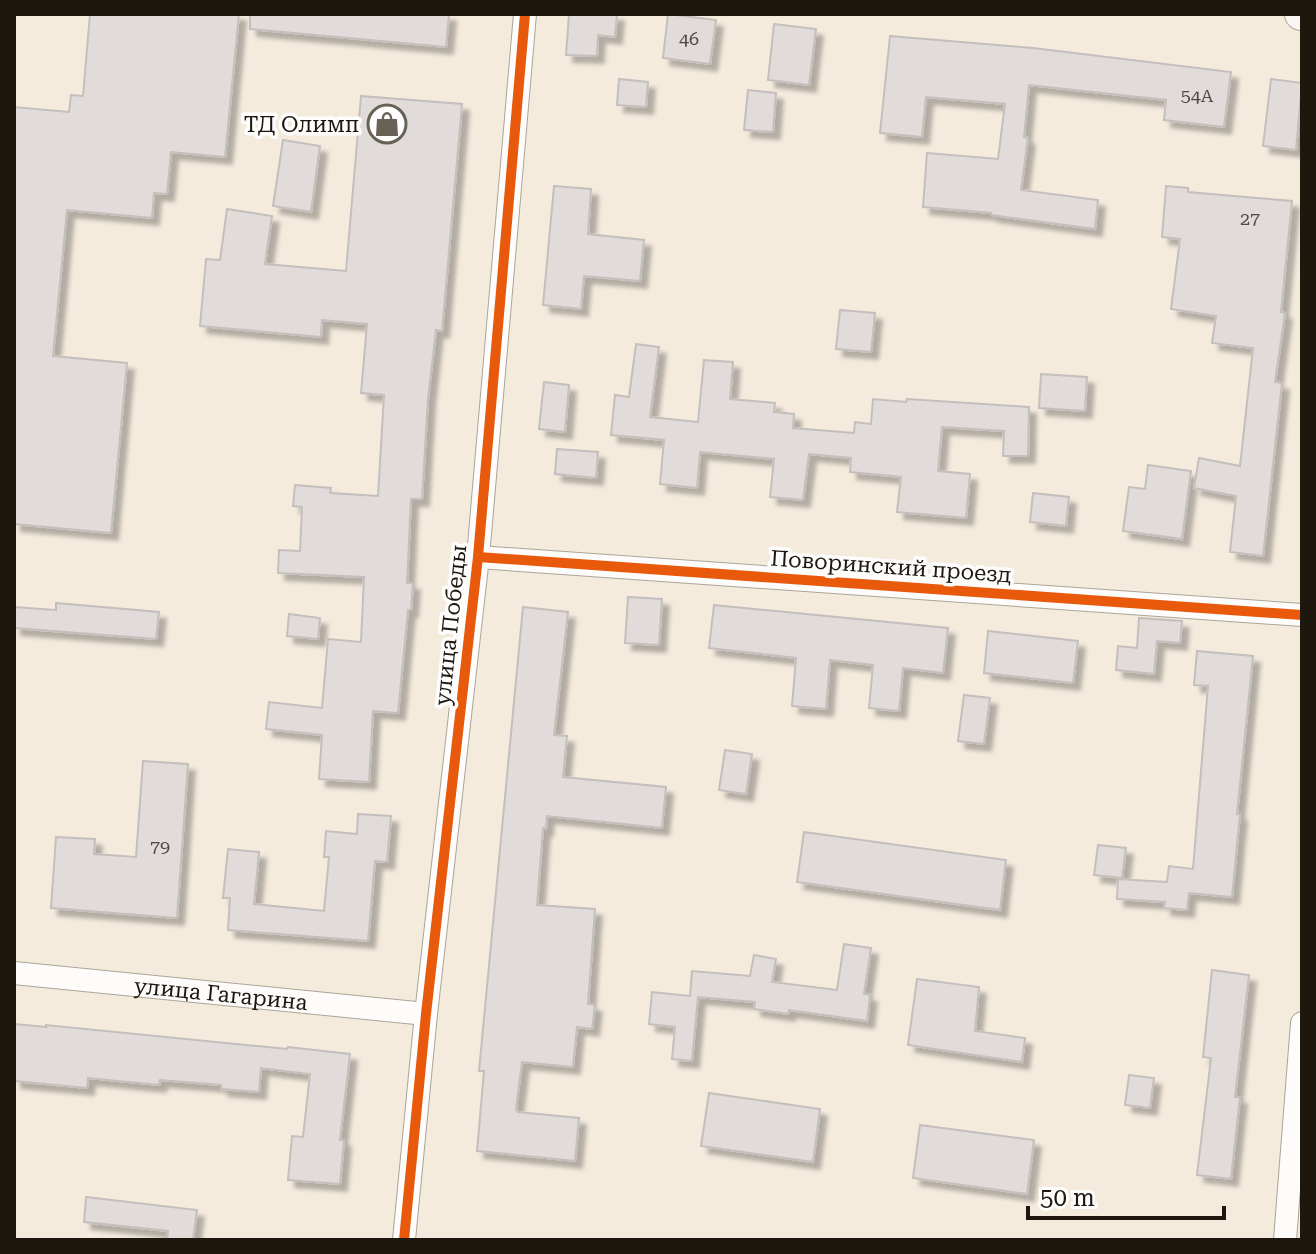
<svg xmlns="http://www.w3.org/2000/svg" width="1316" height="1254" font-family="'Roboto Serif',serif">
<defs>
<filter id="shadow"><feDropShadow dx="7" dy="7" stdDeviation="2" flood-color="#0004"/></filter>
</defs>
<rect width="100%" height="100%" fill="#f4ebdd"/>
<g fill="#e1dbda" stroke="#c4bebd" stroke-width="2" filter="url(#shadow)">
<polygon points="90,14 239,14 225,157 171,152 167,194 154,193 152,218 67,210 53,356 127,363 111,533 14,524 14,107 69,112 71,95 83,96"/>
<polygon points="250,14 449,14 446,47 250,29"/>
<polygon points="569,14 617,14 615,37 598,35 597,56 566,55"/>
<polygon points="668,14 716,20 710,64 663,58"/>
<polygon points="774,24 816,29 809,85 768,80"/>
<polygon points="890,36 1033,48 1231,72 1224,127 1164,120 1166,100 1029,85 1024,137 1028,138 1021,190 1098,200 1095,229 991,215 991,213 923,207 927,153 998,159 1005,104 926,97 922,137 880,133"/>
<polygon points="619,79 648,82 646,107 617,105"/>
<polygon points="1271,79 1302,83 1296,150 1263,146"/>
<polygon points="748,90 776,93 773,132 744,130"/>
<polygon points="361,96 462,104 442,331 436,330 428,399 422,499 411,499 407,583 413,583 411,610 408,610 398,713 373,711 369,782 319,779 322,735 266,729 269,702 322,708 328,639 361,642 364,577 278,573 279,550 300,551 302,507 293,506 295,485 331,488 330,493 378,496 384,395 361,393 367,324 322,320 321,337 200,326 206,259 220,260 227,209 272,216 265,264 346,271"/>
<polygon points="283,140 320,146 311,212 273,206"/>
<polygon points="554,186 591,189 588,234 644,240 640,281 584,276 581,309 543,305"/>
<polygon points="1166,186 1188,188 1188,192 1292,201 1281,312 1285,313 1275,382 1282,383 1263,556 1230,552 1236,496 1194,488 1199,458 1240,466 1253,348 1212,343 1216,316 1171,309 1180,239 1162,237"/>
<polygon points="840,310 875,313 871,352 836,349"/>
<polygon points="636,344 659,347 650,417 698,422 704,360 733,362 730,399 775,403 774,412 794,414 793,428 854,433 855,422 871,424 873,399 906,402 907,399 1029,407 1028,456 1003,456 1004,431 942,427 938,471 970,474 966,518 897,512 901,477 850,472 851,458 809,454 803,500 770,497 774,459 700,452 697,488 660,484 664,440 611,435 615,395 629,397"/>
<polygon points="1041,374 1087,377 1085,411 1039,408"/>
<polygon points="544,382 569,385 565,432 539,429"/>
<polygon points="557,449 598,452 596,478 555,474"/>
<polygon points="1148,465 1191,471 1182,539 1123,531 1129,487 1145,489"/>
<polygon points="1033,493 1069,497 1066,526 1030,522"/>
<polygon points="628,597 662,599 659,645 625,643"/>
<polygon points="56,603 159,612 156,639 14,628 14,607 56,610"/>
<polygon points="714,605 948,628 943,673 903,668 899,711 869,708 873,665 830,660 826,709 792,706 796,658 709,648"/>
<polygon points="523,607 568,612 554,735 567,736 563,777 666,787 662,828 547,816 546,829 543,828 537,905 595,909 588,1004 595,1005 592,1029 577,1027 573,1067 522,1062 516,1109 518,1112 579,1118 575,1161 477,1151 484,1071 479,1071"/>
<polygon points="289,614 320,618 318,639 287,636"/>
<polygon points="1139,618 1182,621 1180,643 1157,641 1154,674 1116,670 1118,646 1137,648"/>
<polygon points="988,631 1078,641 1073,683 984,673"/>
<polygon points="1197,651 1253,656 1237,814 1240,814 1232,897 1189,893 1187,910 1164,908 1165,902 1117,899 1118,879 1167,882 1169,866 1193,869 1208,686 1194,685"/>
<polygon points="964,695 990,698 984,744 958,741"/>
<polygon points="725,750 752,754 746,794 719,790"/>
<polygon points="143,761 188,764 177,918 51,908 56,837 95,839 94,854 136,857"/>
<polygon points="358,814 391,816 387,862 375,861 368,941 228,930 230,898 223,898 228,849 259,852 254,904 324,911 329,857 324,857 326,831 357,834"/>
<polygon points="804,832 1006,860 1000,910 797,882"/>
<polygon points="1098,845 1126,848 1122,878 1094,875"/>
<polygon points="844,944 871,948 864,994 870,995 867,1021 789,1010 788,1014 754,1009 755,1002 698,997 692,1061 672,1059 675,1027 649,1024 652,992 690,996 692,971 750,976 754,955 776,959 772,982 837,990"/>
<polygon points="1212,970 1249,975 1235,1097 1240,1097 1231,1179 1197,1175 1211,1058 1203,1057"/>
<polygon points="917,979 979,987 975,1031 1025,1038 1022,1062 908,1045"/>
<polygon points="14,1024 46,1027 46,1025 287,1049 288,1047 350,1054 340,1140 344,1140 340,1184 288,1180 292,1136 303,1137 310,1074 261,1068 259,1092 221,1089 221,1085 160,1080 159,1085 88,1078 87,1088 14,1081"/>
<polygon points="1129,1075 1154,1078 1150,1108 1125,1105"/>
<polygon points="709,1093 820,1109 813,1162 701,1146"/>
<polygon points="920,1125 1034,1140 1027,1194 913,1178"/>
<polygon points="86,1197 197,1210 193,1240 167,1240 168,1231 84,1222"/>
</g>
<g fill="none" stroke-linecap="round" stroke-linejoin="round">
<g stroke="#aba599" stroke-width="24">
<g id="street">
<polyline points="478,557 1302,615"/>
<path id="s1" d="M14,973l412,41"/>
<polyline points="404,1240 426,1014 478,557 525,14"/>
<polyline points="1285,1240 1302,1023"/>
</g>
</g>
<g stroke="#aba599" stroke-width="34">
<polyline id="secondary" points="1301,14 1302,14"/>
</g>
<use href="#street" stroke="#fdfcfa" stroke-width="22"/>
<use href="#secondary" stroke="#f9f6f3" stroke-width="32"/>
<g stroke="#fdfdfd" stroke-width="15">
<g id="cycleway">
<polyline points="478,557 1302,615"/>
<polyline points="404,1240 426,1014 478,557 525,14"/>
</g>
</g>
<use href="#cycleway" stroke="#e8590c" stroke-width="10"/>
</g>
<defs>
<g id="shop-ring" transform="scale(2)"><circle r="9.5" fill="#fdfdfd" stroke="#686156" stroke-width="1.5"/><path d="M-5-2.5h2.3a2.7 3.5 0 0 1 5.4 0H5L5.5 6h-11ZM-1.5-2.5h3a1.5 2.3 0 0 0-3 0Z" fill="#686156"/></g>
</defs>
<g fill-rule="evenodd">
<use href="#shop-ring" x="387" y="124"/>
</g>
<g text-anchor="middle" stroke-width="7" stroke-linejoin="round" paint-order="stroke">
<g font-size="18" fill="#4f4942">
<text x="689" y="45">46</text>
<text x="1197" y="102">54А</text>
<text x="1250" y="225">27</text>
<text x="160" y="853">79</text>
</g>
<g font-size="22" fill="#1d170e" stroke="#fdfdfd" text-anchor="end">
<text x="359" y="132">ТД Олимп</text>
</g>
<g font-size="22" fill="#1d170e" stroke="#fdfdfd">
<text transform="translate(891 566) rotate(4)" y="8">Поворинский проезд</text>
<text transform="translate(450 625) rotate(-84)" y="8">улица Победы</text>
<text dy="8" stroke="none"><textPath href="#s1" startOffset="208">улица Гагарина</textPath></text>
</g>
</g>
<rect width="1316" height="1254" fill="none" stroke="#1d170e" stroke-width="32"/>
<path d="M1028 1206v12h196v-12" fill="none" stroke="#1d170e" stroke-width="4"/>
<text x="1040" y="1206" font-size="24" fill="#1d170e" stroke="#fdfdfd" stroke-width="6" paint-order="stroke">50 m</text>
</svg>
